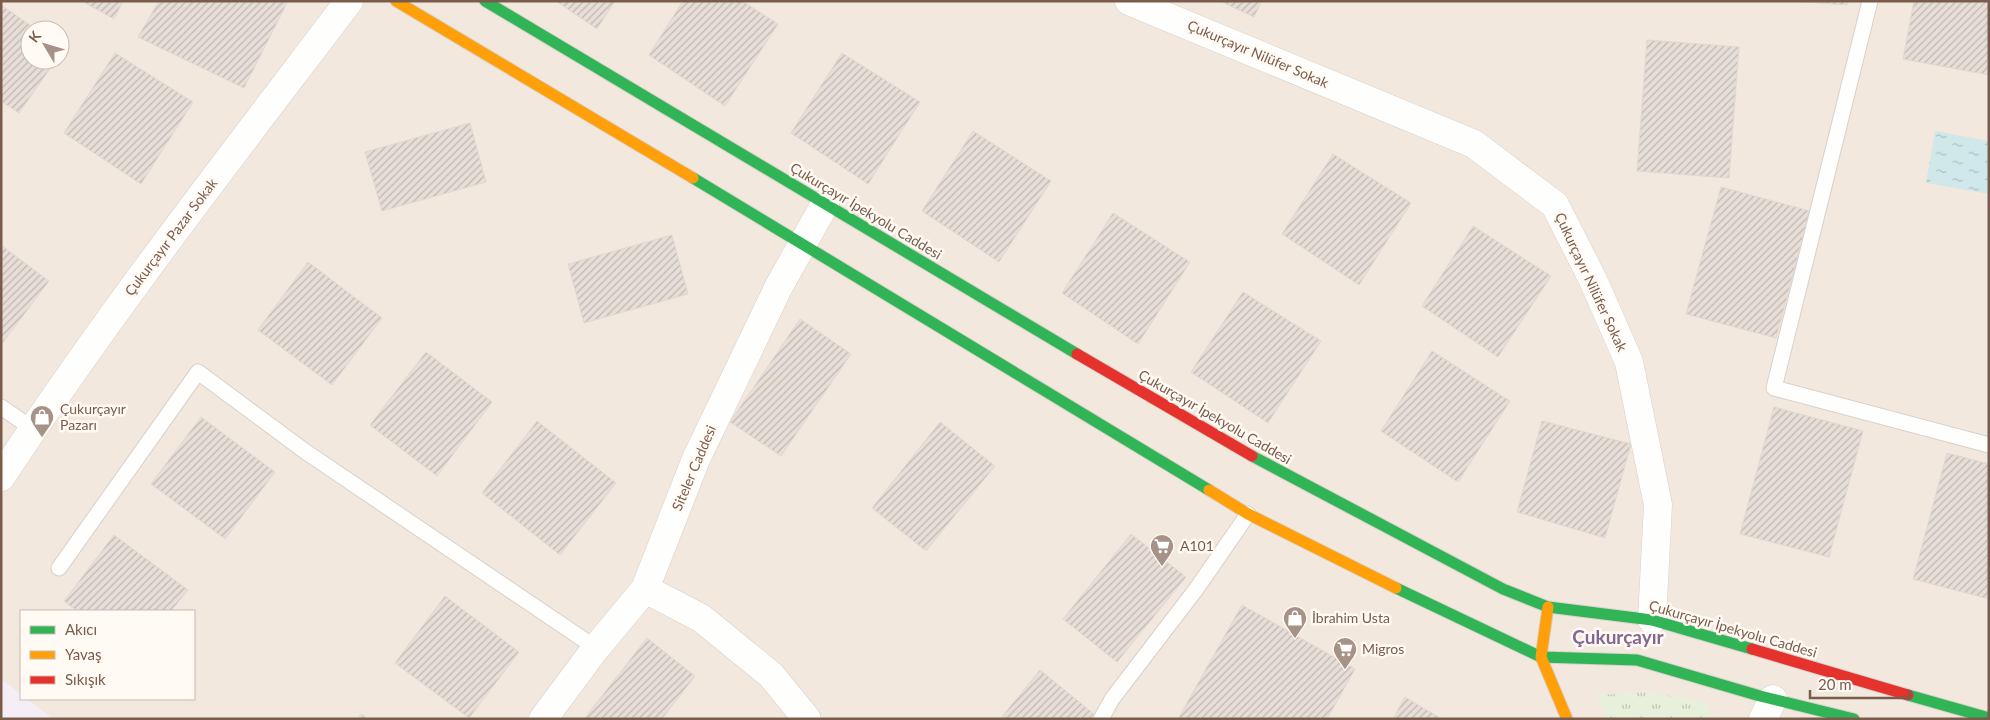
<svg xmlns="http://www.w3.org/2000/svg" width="1990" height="720" font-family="Lato,sans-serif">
<defs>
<pattern id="park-tufts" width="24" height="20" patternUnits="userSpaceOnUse" patternTransform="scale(1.25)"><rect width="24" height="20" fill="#e7f0db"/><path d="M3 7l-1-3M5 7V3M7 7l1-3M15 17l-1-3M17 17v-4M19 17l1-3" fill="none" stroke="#c0c6b4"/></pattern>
<pattern id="water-ripples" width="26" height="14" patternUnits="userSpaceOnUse" patternTransform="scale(1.25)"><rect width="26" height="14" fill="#d0e8ea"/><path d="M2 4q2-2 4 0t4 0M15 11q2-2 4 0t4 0" fill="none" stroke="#aebfc0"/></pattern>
<pattern id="building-hatch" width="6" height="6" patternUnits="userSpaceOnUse" patternTransform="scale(1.25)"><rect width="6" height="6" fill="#e6ded7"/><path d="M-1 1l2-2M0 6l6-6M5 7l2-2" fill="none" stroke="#bfb7b1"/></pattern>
</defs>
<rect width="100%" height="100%" fill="#f9f5f0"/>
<path fill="#f2e8de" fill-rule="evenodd" d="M1,1h1988v718h-1988zM30,30h30v30h-30zM21,611h173v88h-173z"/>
<polygon fill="#f6eef6" points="1,679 21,694 21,699 27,699 53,719 1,719"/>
<polygon fill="url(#park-tufts)" points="1649,692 1703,702 1716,719 1606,719 1597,695"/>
<polygon fill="url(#water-ripples)" points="1935,131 1989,141 1989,194 1926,183"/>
<g fill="url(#building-hatch)" stroke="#e2d8d2">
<polygon points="82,1 123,1 114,19"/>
<polygon points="159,1 284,1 287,3 244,88 138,37"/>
<polygon points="556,1 615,1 597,29"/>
<polygon points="683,1 742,1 778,24 725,106 649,55"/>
<polygon points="1220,1 1262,1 1254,17"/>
<polygon points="1792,1 1848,1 1847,5"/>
<polygon points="1914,1 1989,1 1989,75 1903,59"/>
<polygon points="1,5 37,30 30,30 30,60 56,60 19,113 1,101"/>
<polygon points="1647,40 1739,47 1729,178 1637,171"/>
<polygon points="115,53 193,102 141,184 64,133"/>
<polygon points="842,53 920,102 868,184 791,133"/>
<polygon points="470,123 486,182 382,211 365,152"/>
<polygon points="973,131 1051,181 999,262 922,211"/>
<polygon points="1333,154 1411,203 1359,285 1282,234"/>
<polygon points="1721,187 1810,211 1776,338 1686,314"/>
<polygon points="1113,213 1190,262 1138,344 1062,293"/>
<polygon points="1473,226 1551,276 1498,357 1422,306"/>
<polygon points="672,235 688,294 584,323 568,264"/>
<polygon points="1,245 49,281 1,345"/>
<polygon points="308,262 382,318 332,385 258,330"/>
<polygon points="1243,292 1321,341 1268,423 1191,372"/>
<polygon points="800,319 851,354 781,456 730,422"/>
<polygon points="1432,351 1510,401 1458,482 1381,431"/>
<polygon points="426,352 492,402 437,476 370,425"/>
<polygon points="1774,407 1863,431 1829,557 1740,534"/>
<polygon points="201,417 275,472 225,539 151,484"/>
<polygon points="537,421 616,483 560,555 482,493"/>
<polygon points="1542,421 1631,444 1605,538 1517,512"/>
<polygon points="940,422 995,466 926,551 872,508"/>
<polygon points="1947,453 1989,464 1989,599 1913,579"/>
<polygon points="1131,534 1186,577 1117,662 1063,619"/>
<polygon points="114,535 188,590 171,611 77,611 64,601"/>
<polygon points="445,596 519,652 469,718 395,663"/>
<polygon points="1242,605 1355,669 1327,719 1182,719 1179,717"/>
<polygon points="647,638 695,676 662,719 584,719"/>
<polygon points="1040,670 1094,714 1090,719 1000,719"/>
<polygon points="1405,697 1442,719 1393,719"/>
<polygon points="361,714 368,719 358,719"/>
</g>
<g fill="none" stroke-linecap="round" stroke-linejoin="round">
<g stroke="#d7d1cb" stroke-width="17">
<g id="lane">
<polyline points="1870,1 1774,388 1989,445"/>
<polyline points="1,407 33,429"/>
<polyline points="59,568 198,372 306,452 596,648"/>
<polyline points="1101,719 1112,699 1197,588 1248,514"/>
</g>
</g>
<g stroke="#d7d1cb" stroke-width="29">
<g id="street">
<polyline points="1129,1 1474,144 1555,205 1593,280 1629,362 1658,505 1652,620"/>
<path d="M1,477c108,-164 229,-319 348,-476"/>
<polyline points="645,589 701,618 771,675 807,719"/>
<polyline points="543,719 596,648 645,589 696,459 779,286 825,204"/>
<polyline points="1763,719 1773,699"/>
</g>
</g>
<g stroke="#d9d2cb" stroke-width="13">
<g id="fast">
<polyline points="485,1 1077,354"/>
<polyline points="693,178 1209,490"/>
<polyline points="1252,456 1503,589 1548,607 1652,620 1752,649"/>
<polyline points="1396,588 1541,657 1637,660 1760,696 1854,719"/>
<polyline points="1908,695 1989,718"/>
</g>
</g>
<g stroke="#d9d2cb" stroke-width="13">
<g id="slow">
<polyline points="396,1 693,178"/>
<polyline points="1209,490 1248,514 1396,588"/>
<polyline points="1548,607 1541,657 1567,719"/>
</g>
</g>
<g stroke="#d9d2cb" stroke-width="13">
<g id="jam">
<polyline points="1077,354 1252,456"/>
<polyline points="1752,649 1908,695"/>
</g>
</g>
<use href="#lane" stroke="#fefefd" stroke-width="15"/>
<use href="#street" stroke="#fefefd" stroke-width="28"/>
<use href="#fast" stroke="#30b455" stroke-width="11"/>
<use href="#slow" stroke="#ff9f0a" stroke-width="11"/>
<use href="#jam" stroke="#e5322d" stroke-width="11"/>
</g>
<defs>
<g id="shop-pin" transform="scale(1.25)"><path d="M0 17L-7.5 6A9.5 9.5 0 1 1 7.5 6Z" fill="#a69286" stroke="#fffaf3"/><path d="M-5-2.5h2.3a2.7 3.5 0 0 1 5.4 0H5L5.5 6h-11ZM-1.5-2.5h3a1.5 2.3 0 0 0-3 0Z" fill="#fff"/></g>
<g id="supermarket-pin" transform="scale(1.25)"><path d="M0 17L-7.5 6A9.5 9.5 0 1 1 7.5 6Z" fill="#a69286" stroke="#fffaf3"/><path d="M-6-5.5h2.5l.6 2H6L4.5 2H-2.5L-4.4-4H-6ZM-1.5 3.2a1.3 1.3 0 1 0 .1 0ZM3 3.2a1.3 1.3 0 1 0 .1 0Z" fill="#fff"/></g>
</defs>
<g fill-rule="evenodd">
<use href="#shop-pin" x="42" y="417"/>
<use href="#supermarket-pin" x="1162" y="546"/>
<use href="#shop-pin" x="1295" y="618"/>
<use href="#supermarket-pin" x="1345" y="649"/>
</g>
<g text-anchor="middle" stroke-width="5" stroke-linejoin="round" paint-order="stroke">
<g font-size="14" fill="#7a5c4d" stroke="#fffaf3">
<text transform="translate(1258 54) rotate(23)" y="5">Çukurçayır Nilüfer Sokak</text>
<text transform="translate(866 211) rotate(31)" y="5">Çukurçayır İpekyolu Caddesi</text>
<text transform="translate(171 237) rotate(-53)" y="5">Çukurçayır Pazar Sokak</text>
<text transform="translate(1591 282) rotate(65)" y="5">Çukurçayır Nilüfer Sokak</text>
<text transform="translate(1215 417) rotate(30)" y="5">Çukurçayır İpekyolu Caddesi</text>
<text transform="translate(694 468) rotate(-67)" y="5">Siteler Caddesi</text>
<text transform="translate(1733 629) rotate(16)" y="5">Çukurçayır İpekyolu Caddesi</text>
</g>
<g font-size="14" fill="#7a5c4d" stroke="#fffaf3" text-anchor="start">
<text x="60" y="414">Çukurçayır<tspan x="60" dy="16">Pazarı</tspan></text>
<text x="1180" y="551">A101</text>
<text x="1312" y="623">İbrahim Usta</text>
<text x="1362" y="654">Migros</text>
</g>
<g font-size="19" font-weight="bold" fill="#846695" stroke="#fffaf3">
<text x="1618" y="644">Çukurçayır</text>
</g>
</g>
<rect width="1990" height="720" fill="none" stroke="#7a5c4d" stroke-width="5"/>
<rect x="20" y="610" width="175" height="90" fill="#fffaf3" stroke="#cabbb1"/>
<rect x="30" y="626" width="25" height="8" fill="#30b455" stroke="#cabbb1"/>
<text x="65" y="635" font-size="15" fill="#7a5c4d">Akıcı</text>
<rect x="30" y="651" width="25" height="8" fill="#ff9f0a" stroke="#cabbb1"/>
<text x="65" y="660" font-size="15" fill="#7a5c4d">Yavaş</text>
<rect x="30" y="676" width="25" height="8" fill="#e5322d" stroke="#cabbb1"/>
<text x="65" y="685" font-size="15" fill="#7a5c4d">Sıkışık</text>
<g transform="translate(45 45) rotate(308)"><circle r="24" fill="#fffaf3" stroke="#cabbb1"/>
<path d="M0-4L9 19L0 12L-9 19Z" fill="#a69286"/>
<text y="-8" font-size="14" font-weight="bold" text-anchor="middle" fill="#7a5c4d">K</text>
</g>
<path d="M1810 690v8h100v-8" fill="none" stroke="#7a5c4d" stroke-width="2.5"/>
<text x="1818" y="690" font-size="15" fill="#7a5c4d" stroke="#fffaf3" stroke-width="4" paint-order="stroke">20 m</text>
</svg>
